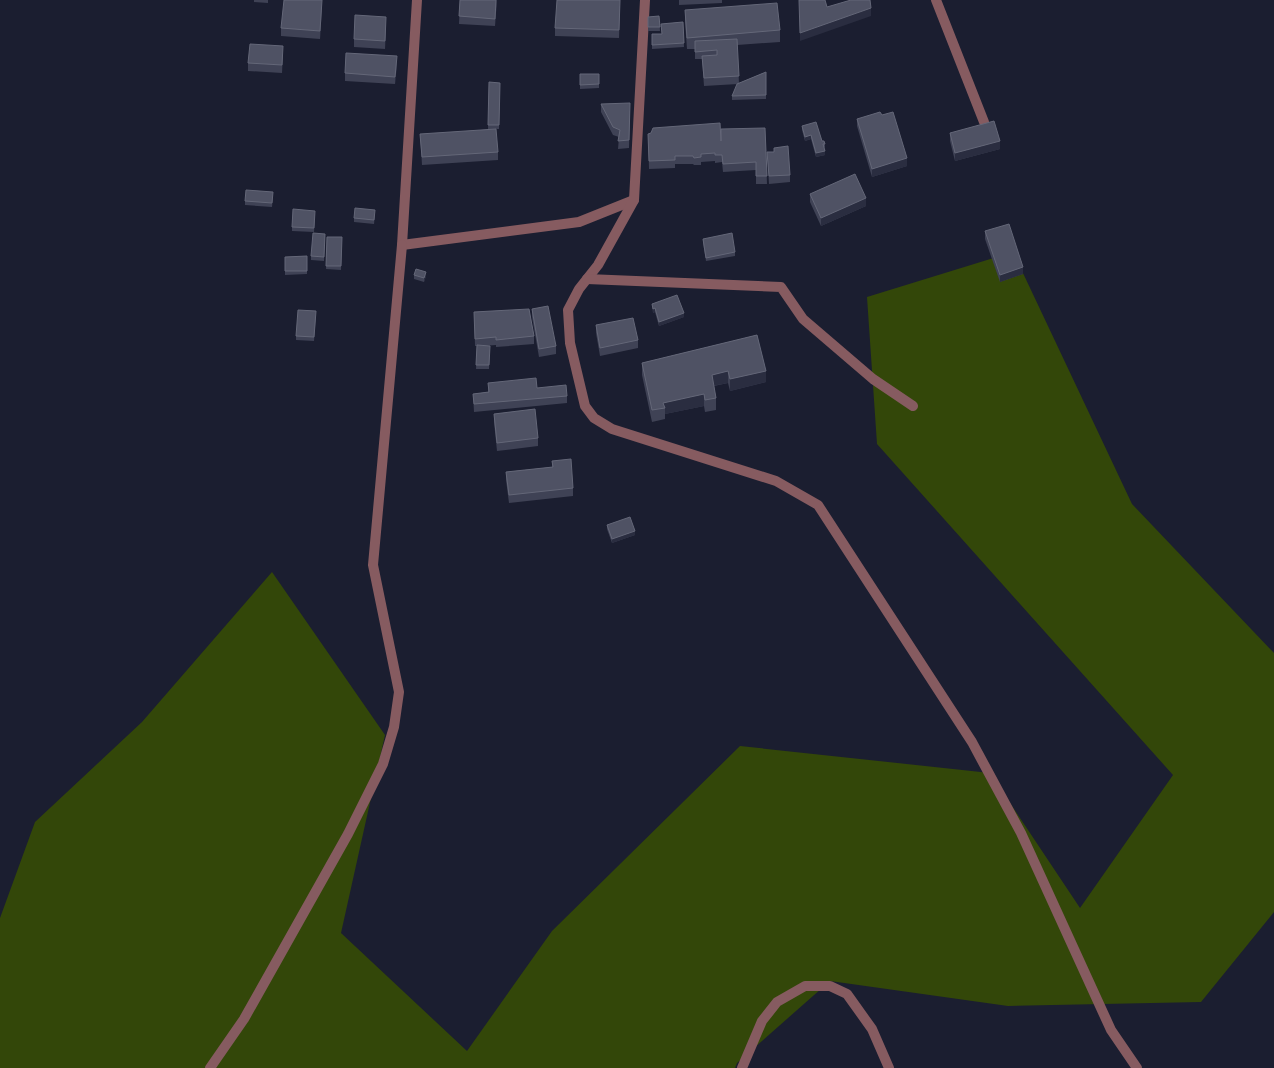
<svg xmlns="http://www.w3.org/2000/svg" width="1274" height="1068" font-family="'Nunito Sans',sans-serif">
<rect width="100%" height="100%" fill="#1b1e30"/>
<polygon fill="#334709" points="1013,252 1132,504 1274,653 1274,912 1201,1002 1008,1006 830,981 737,1063 735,1068 0,1068 0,918 35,822 142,722 272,572 385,735 341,933 467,1051 552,931 740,746 990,773 1080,908 1173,775 877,444 867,297"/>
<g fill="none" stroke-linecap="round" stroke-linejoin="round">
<g stroke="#865b60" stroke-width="10">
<polyline points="417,0 402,245 579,222 634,200"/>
<polyline points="645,0 634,200 598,265 579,289 568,310 570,343 585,406 594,418 612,429 776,481 818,505 972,742 1021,833 1111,1030 1137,1068"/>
<polyline points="936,0 984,122"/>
<polyline points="587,279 781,287 803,319 873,379 913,406"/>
<polyline points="210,1068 244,1019 348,834 383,764 394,727 399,692 373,565 402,245"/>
<polyline points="742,1068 762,1021 777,1002 805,986 830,986 847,994 872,1029 889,1068"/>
</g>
</g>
<g fill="#3f4255">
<polygon points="254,0 268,0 268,3 254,2"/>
<polygon points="460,0 497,0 495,26 459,24"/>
<polygon points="679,0 722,0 722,3 679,5"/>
<polygon points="620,6 619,38 555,36 555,28"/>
<polygon points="322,7 320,39 281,36 281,28"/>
<polygon points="685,10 780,30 780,42 737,45 739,83 766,72 766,99 732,100 732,96 738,84 704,86 702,59 695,59 695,49 687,49 685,22"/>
<polygon points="659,16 660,31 648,31 648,17"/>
<polygon points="683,22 684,47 652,49 652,34 662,34 661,24"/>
<polygon points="386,25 385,49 354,47 354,39"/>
<polygon points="283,54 282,73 248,71 248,63"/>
<polygon points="397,64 395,84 345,81 345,73"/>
<polygon points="580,74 599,74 599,88 580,89"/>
<polygon points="489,82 500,83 499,129 488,129"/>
<polygon points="601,104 630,111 629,148 618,149 619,137 613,135 601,112"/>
<polygon points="857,119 907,166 872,177 857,126"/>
<polygon points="802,126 825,144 825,147 824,148 825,155 816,157 811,139 805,141 802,130"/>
<polygon points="765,128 767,184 756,184 756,170 723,172 722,162 715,163 715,161 701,162 701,165 694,165 693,164 675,164 675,168 649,169 648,134 721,141"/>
<polygon points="950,133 1000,149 955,161 950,141"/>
<polygon points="420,134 498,152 498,160 422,165"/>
<polygon points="774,148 790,175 790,182 769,184 767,152 774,152"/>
<polygon points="810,194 866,206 821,226 810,202"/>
<polygon points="273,196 272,207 245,205 245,201"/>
<polygon points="315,214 314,232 292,231 292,227"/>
<polygon points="375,214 374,224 354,222 354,218"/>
<polygon points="985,231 1023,274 1000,282 985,239"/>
<polygon points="325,234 324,261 311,260 311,256"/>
<polygon points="327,237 342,237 341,270 326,269"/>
<polygon points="703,239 735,252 735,256 706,261 703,243"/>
<polygon points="307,256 307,274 285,275 285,257"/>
<polygon points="414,275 426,276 424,282 414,279"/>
<polygon points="652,304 684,317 659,326 655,312 653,313"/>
<polygon points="532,309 556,346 556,354 539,357 532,317"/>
<polygon points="474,312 534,336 534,344 496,347 496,345 483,346 490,350 489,369 476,369 477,346 475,346"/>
<polygon points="316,315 314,341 296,340 296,336"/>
<polygon points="596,325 638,340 638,348 600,356 596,333"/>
<polygon points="757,335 766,382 730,391 728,383 714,386 716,398 716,410 705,412 704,406 665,414 665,419 652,422 642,375 642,363"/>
<polygon points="488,383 537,388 567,396 567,403 474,412 473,394 488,392"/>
<polygon points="494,414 538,438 538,446 497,451 494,422"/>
<polygon points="552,461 573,488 573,496 509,503 506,480 506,472 552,467"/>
<polygon points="607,525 635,535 612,543 607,529"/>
</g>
<g fill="#2a2d40">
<polygon points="322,0 322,7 320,39 320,31"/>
<polygon points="496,0 497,0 495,26 495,19"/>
<polygon points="871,8 871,16 800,41 800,33"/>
<polygon points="386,17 386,25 385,49 385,41"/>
<polygon points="397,56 397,64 395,84 395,77"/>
<polygon points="811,135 811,139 805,141 805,137"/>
<polygon points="1000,141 1000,149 955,161 955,153"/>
<polygon points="825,151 825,155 816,157 816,153"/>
<polygon points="907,158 907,166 872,177 872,169"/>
<polygon points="866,198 866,206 821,226 821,218"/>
<polygon points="1023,267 1023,274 1000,282 1000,275"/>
<polygon points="426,272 426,276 424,282 424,278"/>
<polygon points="655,308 655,312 653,313 653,309"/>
<polygon points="684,313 684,317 659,326 659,322"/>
<polygon points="728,371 728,383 712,386 712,375"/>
<polygon points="766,371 766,382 730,391 730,379"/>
<polygon points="704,394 704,406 665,414 665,408 663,403"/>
<polygon points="635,531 635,535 612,543 612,539"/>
</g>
<g fill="#4f5264" stroke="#646778">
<polygon points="284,0 322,0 320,31 281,28"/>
<polygon points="460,0 496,0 495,19 459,16"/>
<polygon points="557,0 620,0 619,30 555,28"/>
<polygon points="799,0 825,0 827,7 851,0 870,0 871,8 800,33"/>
<polygon points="777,3 780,30 687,38 685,10"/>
<polygon points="355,15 386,17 385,41 354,39"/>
<polygon points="659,16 660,27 648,27 648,17"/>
<polygon points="683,22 684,43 652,45 652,34 662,34 661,24"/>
<polygon points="737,39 739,76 704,78 702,56 717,55 717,50 695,52 695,41"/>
<polygon points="250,44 283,46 282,65 248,63"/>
<polygon points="346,53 397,56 395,77 345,73"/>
<polygon points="766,72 766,95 732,96 737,84"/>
<polygon points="580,74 599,74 599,84 580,85"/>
<polygon points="489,82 500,83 499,125 488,125"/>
<polygon points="630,103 629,140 618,141 620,130 613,127 601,104"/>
<polygon points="880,112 882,115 893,112 907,158 872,169 857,119"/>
<polygon points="994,121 1000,141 955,153 950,133"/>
<polygon points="816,122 822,141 824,141 825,144 823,144 825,151 816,153 811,135 805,137 802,126"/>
<polygon points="720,123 721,141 721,129 765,128 767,176 756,176 756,162 723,164 722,155 715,155 715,153 701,154 701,157 694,158 693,156 675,156 675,160 649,161 648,134 651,133 653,128"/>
<polygon points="496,129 498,152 422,157 420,134"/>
<polygon points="788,146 790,175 769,176 767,152 774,152 774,148"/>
<polygon points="855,174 866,198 821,218 810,194"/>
<polygon points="246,190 273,192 272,203 245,201"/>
<polygon points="355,208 375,210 374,220 354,218"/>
<polygon points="293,209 315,211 314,228 292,227"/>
<polygon points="1009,224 1023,267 1000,275 985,231"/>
<polygon points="313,233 325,234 324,257 311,256"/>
<polygon points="732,233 735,252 706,258 703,239"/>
<polygon points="327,237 342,237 341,266 326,266"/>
<polygon points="307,256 307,271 285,271 285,257"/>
<polygon points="416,269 426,272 424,278 414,275"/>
<polygon points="677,295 684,313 659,322 655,308 653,309 652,304"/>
<polygon points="548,306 556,346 539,349 532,309"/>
<polygon points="529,309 534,336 496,340 496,337 475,339 474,312"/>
<polygon points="298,310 316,311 314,337 296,336"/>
<polygon points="633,318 638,340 600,348 596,325"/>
<polygon points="757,335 766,371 730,379 728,371 712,375 716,398 705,400 704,394 663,403 665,408 652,410 642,363"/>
<polygon points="477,345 490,346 489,365 476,365"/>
<polygon points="536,378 537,388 566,385 567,396 474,404 473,394 489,392 488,383"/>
<polygon points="535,409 538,438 497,443 494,414"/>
<polygon points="571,459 573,488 509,495 506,472 553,467 552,461"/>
<polygon points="630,517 635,531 612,539 607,525"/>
</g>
</svg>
